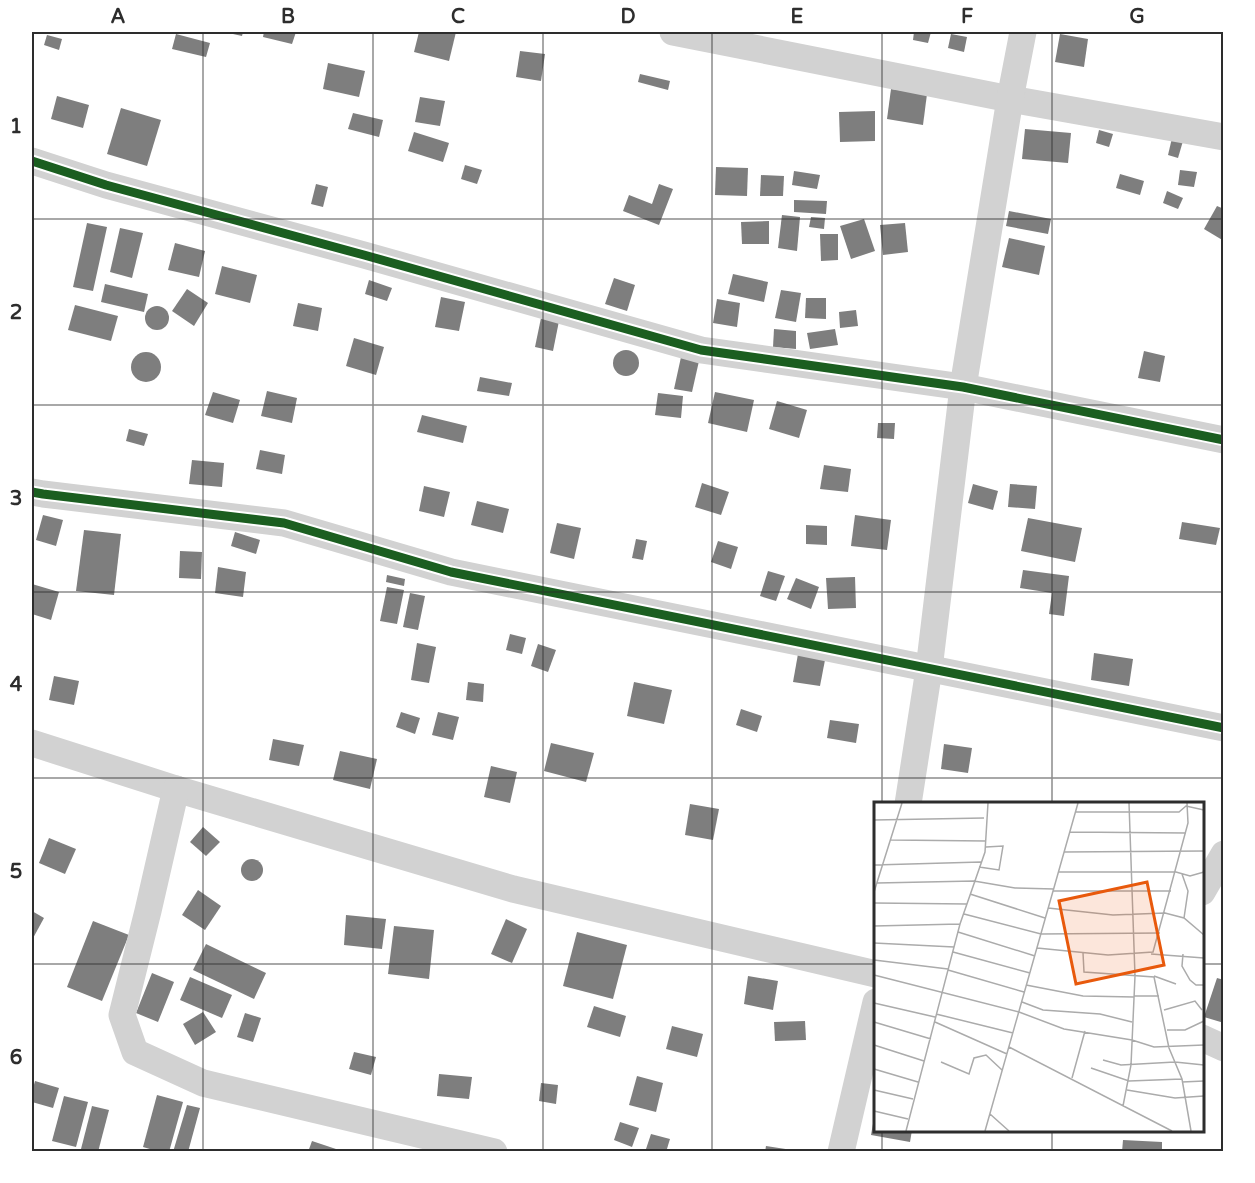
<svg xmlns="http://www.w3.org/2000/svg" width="1255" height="1183" font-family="'Varela Round',sans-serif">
<rect width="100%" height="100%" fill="#fff"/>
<g fill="#7e7e7e">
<polygon points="224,32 243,32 242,36"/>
<polygon points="264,32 296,32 292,44 263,37"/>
<polygon points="419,32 456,32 449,61 414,52"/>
<polygon points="914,32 931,32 928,43 913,40"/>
<polygon points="176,34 210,43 206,57 172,49"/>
<polygon points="951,34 967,37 964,52 948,48"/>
<polygon points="1060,34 1088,39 1084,67 1055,62"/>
<polygon points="47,35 62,39 59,50 44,45"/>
<polygon points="520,51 545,54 541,81 516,77"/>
<polygon points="328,63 365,71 359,97 323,89"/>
<polygon points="640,74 670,81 668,90 638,82"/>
<polygon points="891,89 927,94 923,125 887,119"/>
<polygon points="57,96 89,105 83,128 51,119"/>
<polygon points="420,97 445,101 440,126 415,122"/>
<polygon points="121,108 161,120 147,166 107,154"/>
<polygon points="875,111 875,141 840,142 839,112"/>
<polygon points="353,113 383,120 379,137 348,129"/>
<polygon points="1025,129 1071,133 1068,163 1022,159"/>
<polygon points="1099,130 1113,134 1109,147 1096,143"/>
<polygon points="414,132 449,143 443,162 408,151"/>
<polygon points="1172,138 1183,141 1178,158 1168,155"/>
<polygon points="465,165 482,170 477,184 461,179"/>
<polygon points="716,167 748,168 747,196 715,195"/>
<polygon points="1180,170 1197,172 1194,187 1178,185"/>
<polygon points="794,171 820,175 817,189 792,185"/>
<polygon points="1120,174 1144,181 1140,195 1116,188"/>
<polygon points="761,175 784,176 783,196 760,196"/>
<polygon points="316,184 328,187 323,207 311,204"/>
<polygon points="659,184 673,189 659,225 623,211 629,195 652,204"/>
<polygon points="1167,191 1183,198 1178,209 1163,203"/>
<polygon points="794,200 827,201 826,214 794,212"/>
<polygon points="1217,206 1224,209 1224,241 1204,229"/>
<polygon points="1009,211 1051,219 1048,234 1006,226"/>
<polygon points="782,215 800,217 797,251 778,248"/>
<polygon points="811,217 825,218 824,229 809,227"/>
<polygon points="864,219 875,251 851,259 840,226"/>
<polygon points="769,221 769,244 742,244 741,222"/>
<polygon points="87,223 107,227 93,291 73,287"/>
<polygon points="905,223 908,252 883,255 880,225"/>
<polygon points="120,228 143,233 132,278 110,272"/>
<polygon points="820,234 838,234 838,260 821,261"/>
<polygon points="1009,238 1045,246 1039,275 1002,267"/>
<polygon points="175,243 205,251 199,277 168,270"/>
<polygon points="222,266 257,275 250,303 215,294"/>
<polygon points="733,274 768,282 764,302 728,294"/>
<polygon points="614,278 635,285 627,311 605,304"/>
<polygon points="369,280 392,288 387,301 365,294"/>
<polygon points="105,284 148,294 144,312 101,302"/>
<polygon points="187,289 208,303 194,326 172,311"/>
<polygon points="781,290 801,293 796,322 775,318"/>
<polygon points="441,297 465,302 459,331 435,327"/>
<polygon points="806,298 826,298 826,319 805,318"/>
<polygon points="717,299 740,303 737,327 713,323"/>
<polygon points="298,303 322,308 318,331 293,326"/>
<polygon points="75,305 118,316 111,341 68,330"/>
<circle cx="157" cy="318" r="12"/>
<polygon points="856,310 858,326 840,328 839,312"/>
<polygon points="541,318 559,321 553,351 535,347"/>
<polygon points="774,329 796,331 796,349 773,347"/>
<polygon points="835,329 838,345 810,349 807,333"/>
<polygon points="354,338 384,347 376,375 346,366"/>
<circle cx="626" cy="363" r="13"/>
<polygon points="1144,351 1165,356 1160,382 1138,378"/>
<circle cx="146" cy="367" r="15"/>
<polygon points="681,357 699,361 692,392 674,389"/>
<polygon points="480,377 512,383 509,396 477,391"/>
<polygon points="267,391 297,398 292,423 261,416"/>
<polygon points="213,392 240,400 233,423 205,415"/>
<polygon points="715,392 754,400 747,432 708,423"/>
<polygon points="658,393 683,396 681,418 655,415"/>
<polygon points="777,401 807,410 799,438 769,429"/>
<polygon points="422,415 467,426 463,443 417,432"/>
<polygon points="878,423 895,423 894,439 877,438"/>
<polygon points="129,429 148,434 144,446 126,441"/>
<polygon points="260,450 285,455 282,474 256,469"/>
<polygon points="192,460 224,463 222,487 189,484"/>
<polygon points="824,465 851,469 848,492 820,489"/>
<polygon points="702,483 729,492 721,515 695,507"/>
<polygon points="973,484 998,491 993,510 968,503"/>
<polygon points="1010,484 1037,486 1035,509 1008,507"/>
<polygon points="424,486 450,492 444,517 419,511"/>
<polygon points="477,501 509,509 503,533 471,525"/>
<polygon points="43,515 63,520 56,546 36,540"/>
<polygon points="855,515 891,520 887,550 851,546"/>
<polygon points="1028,518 1082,528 1075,562 1021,551"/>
<polygon points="1182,522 1220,528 1216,545 1179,539"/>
<polygon points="557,523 581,528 574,559 550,553"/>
<polygon points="806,525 827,526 827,545 806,544"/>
<polygon points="84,530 121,534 114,595 76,591"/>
<polygon points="235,532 260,540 256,554 231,546"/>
<polygon points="636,539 647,541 643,560 632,558"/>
<polygon points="718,541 738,547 731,569 711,562"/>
<polygon points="180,551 202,552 201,579 179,578"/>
<polygon points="218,567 246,572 243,597 215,593"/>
<polygon points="1023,570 1069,576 1064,616 1049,614 1052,593 1020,588"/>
<polygon points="768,571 785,576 776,601 760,596"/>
<polygon points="387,575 405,579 404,586 386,582"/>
<polygon points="855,577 856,608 828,609 826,578"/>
<polygon points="796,578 819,587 811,609 787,599"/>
<polygon points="32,584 59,592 51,620 32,614"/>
<polygon points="387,587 404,590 397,624 380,621"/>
<polygon points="410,593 425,596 418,630 403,627"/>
<polygon points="510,634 526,638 522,654 506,650"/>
<polygon points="417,643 436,647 429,683 411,680"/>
<polygon points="538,644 556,650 548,672 531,666"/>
<polygon points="1094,653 1133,659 1129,686 1091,680"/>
<polygon points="798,654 825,660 820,686 793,682"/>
<polygon points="54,676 79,681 74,705 49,700"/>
<polygon points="468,682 484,684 483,702 466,700"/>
<polygon points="634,682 672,690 664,724 627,716"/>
<polygon points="741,709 762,716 757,732 736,725"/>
<polygon points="401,712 420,718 415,734 396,727"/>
<polygon points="438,712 459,717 453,740 432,735"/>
<polygon points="830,720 859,724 856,743 827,738"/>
<polygon points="273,739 304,745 299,766 269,760"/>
<polygon points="551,743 594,753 586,782 544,771"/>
<polygon points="944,744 972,748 968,773 941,769"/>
<polygon points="340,751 377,759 370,789 333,780"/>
<polygon points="491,766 517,772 510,803 484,797"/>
<polygon points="690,804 719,809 713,840 685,835"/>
<polygon points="203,827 220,842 206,856 190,842"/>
<polygon points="49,838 76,849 65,874 39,863"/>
<circle cx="252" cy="870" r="11"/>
<polygon points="198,890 221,906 205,930 182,915"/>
<polygon points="32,911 44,918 32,940"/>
<polygon points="346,915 386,919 382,949 344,945"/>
<polygon points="506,919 527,929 512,963 491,954"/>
<polygon points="93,921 129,935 102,1001 67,987"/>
<polygon points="394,926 434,930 429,979 388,974"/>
<polygon points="577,932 627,945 613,999 563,986"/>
<polygon points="206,944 266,973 254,999 193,970"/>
<polygon points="152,973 174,982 158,1022 136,1013"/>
<polygon points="748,976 778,981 773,1010 744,1004"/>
<polygon points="190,977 232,995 222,1018 180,1000"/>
<polygon points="1217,978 1224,980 1224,1023 1204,1017"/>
<polygon points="594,1006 626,1016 620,1037 587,1027"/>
<polygon points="203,1012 216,1032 195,1045 183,1024"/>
<polygon points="245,1013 261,1018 253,1042 237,1037"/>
<polygon points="805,1021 806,1040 775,1041 774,1022"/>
<polygon points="672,1026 703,1034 697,1057 666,1049"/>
<polygon points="354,1052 376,1057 371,1075 349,1069"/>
<polygon points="439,1074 472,1077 469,1099 437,1096"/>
<polygon points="637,1076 663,1083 656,1112 629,1105"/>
<polygon points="35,1081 59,1088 53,1108 32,1102 32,1092"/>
<polygon points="541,1083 558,1085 556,1104 539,1101"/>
<polygon points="157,1095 183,1102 169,1152 160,1152 143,1147"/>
<polygon points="64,1096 88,1102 76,1147 52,1141"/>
<polygon points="187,1105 200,1108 188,1152 173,1152"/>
<polygon points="92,1106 109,1110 98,1152 81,1149"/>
<polygon points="874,1118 876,1118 876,1130 912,1130 910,1142 871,1135"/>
<polygon points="620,1122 639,1128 632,1147 614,1140"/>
<polygon points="651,1134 670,1139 666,1152 645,1152"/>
<polygon points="1123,1140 1162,1142 1162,1152 1122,1152"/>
<polygon points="312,1141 342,1151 342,1152 308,1152"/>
<polygon points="766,1146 792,1150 792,1152 765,1152"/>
</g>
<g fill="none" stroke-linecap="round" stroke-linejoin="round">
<g stroke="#d2d2d2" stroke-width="27">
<polyline points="673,32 1010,99 1224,137"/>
<polyline points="32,161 106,185 364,255 701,350 963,387 1224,440"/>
<polyline points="32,492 43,494 284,523 451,572 1224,728"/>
<polyline points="32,743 176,789 513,889 876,974"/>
<polyline points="176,789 148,911 122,1015 135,1052 203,1083 494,1152"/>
<polyline points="908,804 929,669 963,387 1010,99 1023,32"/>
<polyline points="1202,892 1224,854"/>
<polyline points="1202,1038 1224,1048"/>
<polyline points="841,1152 876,1002"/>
</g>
<g stroke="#fff" stroke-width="13">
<g id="cycleway">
<polyline points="32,161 106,185 364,255 701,350 963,387 1224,440"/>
<polyline points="32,492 43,494 284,523 451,572 1224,728"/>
</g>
</g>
<use href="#cycleway" stroke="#1b5e20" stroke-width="9"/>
</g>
<path fill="none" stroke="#2d2d2d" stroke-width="1.5" stroke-opacity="0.55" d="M203,32v1120M373,32v1120M543,32v1120M712,32v1120M882,32v772M1052,32v772M32,219h1192M32,405h1192M32,592h1192M32,778h1192M32,964h844M1202,964h22M882,1130v22M1052,1130v22"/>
<g transform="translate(874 802)">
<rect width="330" height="330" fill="#fff"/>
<path fill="none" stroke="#ababab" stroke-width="1.5" d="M201,10h104l7,-6 18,4M0,18l110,-2M196,30l116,1M17,38l95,1M190,50l140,-1M0,63l107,-3M105,65l20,3 4,-24 -17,1M185,70h117l14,4 14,-4M308,72l6,17 -4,27M3,81l97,-2 41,7 39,1M179,89h118M0,90l28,-89M96,92l75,24M0,101l93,1M174,106l65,7 52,-2 19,5 20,17M90,112l77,20 119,-1M0,124l86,-2M84,130l77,24M0,141l80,4M163,146l71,7 45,-3 35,-129 -1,-20M79,150l77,21M209,151l1,19 70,5 15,71 13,31 9,52M277,152l53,4M309,152l-1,12 8,14 6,5h8M0,158l74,9M74,168l76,22M0,173l145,37 45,17 68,11 22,7 50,-2M280,174l22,8M152,183l57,11 51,1M260,194h25M148,200l21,8 57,4 32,8M0,201l61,14M290,208l31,-9 7,9M62,212l77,19M0,220l57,17M61,220l72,32M293,228h18l19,-9M0,243l50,16M135,245l163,84M229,258l18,5 54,-3 29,3M67,260l28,12 5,-16 12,-3 16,15M217,266l38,13 53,-2M0,267l44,13M198,276l13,-47M308,280l22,-1M0,288l39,9M253,288l48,8 29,-2M249,304l8,-41 4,-89 -6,-173M0,309l34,8M116,312l19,17M32,329l54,-207 25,-72 3,-49M111,329l93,-328"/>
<path fill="#e8590c" fill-opacity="0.15" stroke="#e8590c" stroke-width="3" d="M273,80l17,83 -88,19 -17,-83z"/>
<rect width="330" height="330" fill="none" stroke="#2d2d2d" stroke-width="3"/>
</g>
<rect width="1255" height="1183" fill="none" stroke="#ffffff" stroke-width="66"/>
<rect x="33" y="33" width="1189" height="1117" fill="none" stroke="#2d2d2d" stroke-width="2"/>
<g font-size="20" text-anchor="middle" font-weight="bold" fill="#2d2d2d">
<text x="118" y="23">A</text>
<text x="288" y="23">B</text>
<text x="458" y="23">C</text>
<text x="628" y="23">D</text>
<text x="797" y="23">E</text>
<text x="967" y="23">F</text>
<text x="1137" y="23">G</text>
<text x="16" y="133">1</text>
<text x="16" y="319">2</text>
<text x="16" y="505">3</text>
<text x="16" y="691">4</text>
<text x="16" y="878">5</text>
<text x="16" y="1064">6</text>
</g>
</svg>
